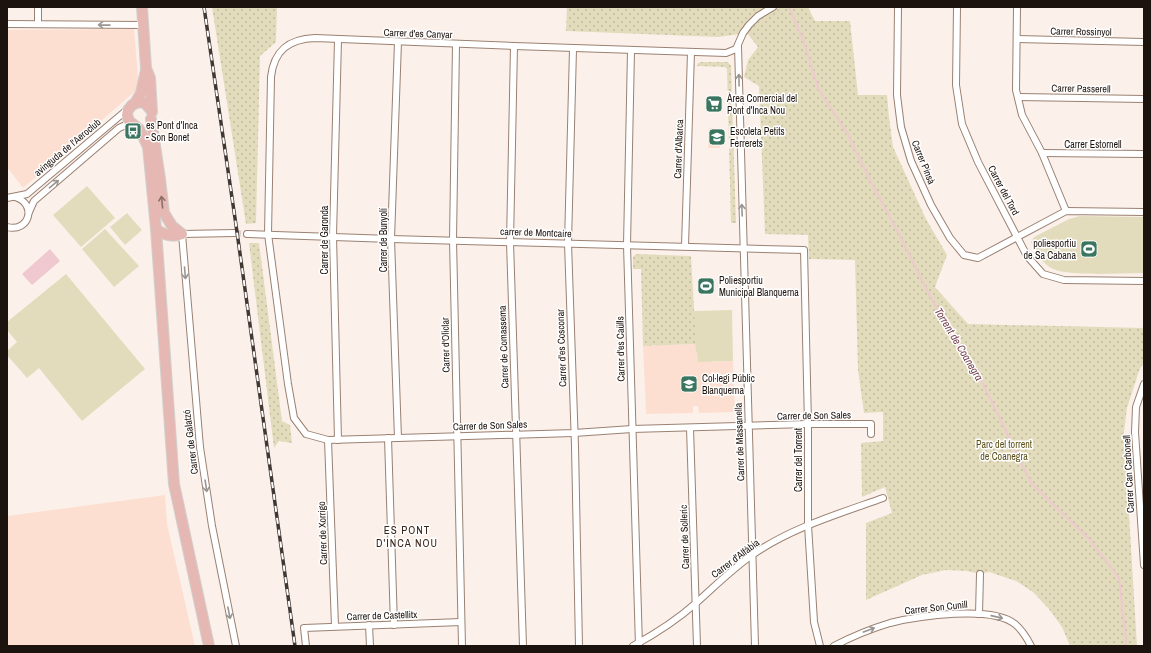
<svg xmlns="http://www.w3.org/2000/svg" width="1151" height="653" font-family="'Archivo Narrow',sans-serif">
<defs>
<pattern id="park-dots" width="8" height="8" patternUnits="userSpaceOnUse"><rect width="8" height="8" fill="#e3dcbc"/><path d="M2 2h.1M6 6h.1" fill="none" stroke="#c2bca0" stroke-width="1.8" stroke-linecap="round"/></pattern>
</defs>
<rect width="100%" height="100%" fill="#fcf1ea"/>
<g fill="#fcdfd0">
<polygon points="134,29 139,88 23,188 7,167 7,30"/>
<polygon points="709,128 720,128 720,132 725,133 725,142 720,142 720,148 708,148"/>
<polygon points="696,344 697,352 713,362 733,361 735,412 699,413 698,406 693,406 693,413 646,414 643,346"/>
<polygon points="165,495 167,524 195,646 7,646 7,516"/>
</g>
<g fill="#e3dcbc">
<polygon points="87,186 115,218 81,247 53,215"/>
<polygon points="127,213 142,230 125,245 110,227"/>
<path d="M1080,216l64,1v56c-20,0 -78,4 -93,-5 -10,-6 -15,-15 -20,-26l3,-5 35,-18z"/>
<polygon points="105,229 139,266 114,287 82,249"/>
<polygon points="66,274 145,369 82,421 39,368 27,378 7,355 7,351 17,342 7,330 7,322"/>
<polygon points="732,310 733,361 698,362 697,352 696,352 693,311"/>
</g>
<g fill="url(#park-dots)">
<polygon points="212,7 277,7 276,42 260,56 256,223 246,224"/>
<polygon points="567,7 808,7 815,21 850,21 858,95 887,95 889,117 893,147 926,219 947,255 935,287 968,324 1144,328 1144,363 1140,368 1127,408 1124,432 1137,646 1070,646 1062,627 1049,609 1033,592 1016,581 989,572 980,574 967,571 946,570 922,575 866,600 866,523 892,513 885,487 862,497 861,443 883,441 883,412 864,413 858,370 855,260 809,259 808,235 765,234 759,86 744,77 748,60 758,47 747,33 718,37 566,31"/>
<polygon points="701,62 728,62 731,66 736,223 731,223 727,69 725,67 697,66 698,63"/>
<polygon points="249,243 259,243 282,421 290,425 292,443 279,441 274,448"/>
<polygon points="636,254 691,256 696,344 643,346 641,269 633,269 633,257"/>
</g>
<polygon fill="#efc8d0" points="50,249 60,261 32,285 22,274"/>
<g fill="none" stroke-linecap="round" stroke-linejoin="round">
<polyline stroke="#efc8d0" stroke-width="2" points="789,7 803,40 819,90 847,133 872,184 899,234 926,288 949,332 974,365 1031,483 1089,539 1119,578 1126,641 1125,646"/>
<polyline stroke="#dbd0c9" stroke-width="6" stroke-dasharray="6 3" stroke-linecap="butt" points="235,233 247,234"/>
<g stroke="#9a8172" stroke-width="8">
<g id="minor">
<path d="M773,7l-15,9 -9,9 -6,8 -7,16 -10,4 -212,-7 -199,-8c-26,1 -41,12 -44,39l-3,157 20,150 6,34 12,16 22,6 246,-7 58,-4 176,-5h63v10"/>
<polyline points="898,7 897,95 901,127 911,161 931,205 950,238 964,255 978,258 1066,211 1144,212"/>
<polyline points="957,7 956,85 962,124 978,162 1027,256 1043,274 1064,280 1144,281"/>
<polyline points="1017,7 1016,90 1022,115 1042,153 1066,211"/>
<polyline points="7,24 143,25"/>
<polyline points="38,24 38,7"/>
<polyline points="1017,39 1144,42"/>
<polyline points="338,40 333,236 338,440"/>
<polyline points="398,42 391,239 398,438"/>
<polyline points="456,44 453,240 462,646"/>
<polyline points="514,46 510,242 523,646"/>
<polyline points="738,46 755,646"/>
<polyline points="573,49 568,243 575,446 579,646"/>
<polyline points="631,51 627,245 639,646"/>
<polyline points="1018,97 1144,99"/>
<polyline points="1042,153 1144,154"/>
<polyline points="7,198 27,194 128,109"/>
<polyline points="29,212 34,201 119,128 128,124 132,124"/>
<path d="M7,227c22,6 31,-23 8,-30"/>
<polyline points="235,233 182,234 200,447 212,526 236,646"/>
<polyline points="247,234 391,239 804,250 808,424 808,525 814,622 820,646"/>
<polyline points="685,246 691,52"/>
<polyline points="1144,384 1136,407 1135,432 1144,565"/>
<polyline points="690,428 697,646"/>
<polyline points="388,438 394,625"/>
<polyline points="328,440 335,626"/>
<polyline points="979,614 980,574"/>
<polyline points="369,625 370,646"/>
<polyline points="306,646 304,628 461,622"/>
<path d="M633,646c22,-12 44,-26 63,-43 18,-16 35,-33 56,-48 39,-27 86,-41 131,-57"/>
<path d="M834,646c17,-9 36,-17 56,-23 28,-7 102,-18 125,1 7,6 12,14 16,22"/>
</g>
</g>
<g stroke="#d2d0cf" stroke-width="12">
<g id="primary">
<polyline points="142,7 146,68 150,78 152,112"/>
<polyline points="135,103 141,93 146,70"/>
<polyline points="151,110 145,103 139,102 132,105 128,110 127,115 129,121 139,129 142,134 148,147 156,229 174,484 209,646"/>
<path d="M151,119l9,60 4,34 8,13 10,8c-10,4 -18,1 -26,-5"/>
</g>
</g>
<use href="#minor" stroke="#fff" stroke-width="6"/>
<use href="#primary" stroke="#e6b8b3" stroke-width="10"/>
<g stroke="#423833" stroke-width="3.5">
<polyline id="rail" points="204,7 236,225 295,646"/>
</g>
<use href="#rail" stroke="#fff" stroke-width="2" stroke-dasharray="6" stroke-linecap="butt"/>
</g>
<defs><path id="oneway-shaft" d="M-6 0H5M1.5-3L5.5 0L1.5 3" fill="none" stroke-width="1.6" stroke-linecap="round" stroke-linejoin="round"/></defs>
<g stroke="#999593">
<use href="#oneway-shaft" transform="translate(104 25) rotate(-179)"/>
<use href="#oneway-shaft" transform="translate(739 80) rotate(-91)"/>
<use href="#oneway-shaft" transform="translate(54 184) rotate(-40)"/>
<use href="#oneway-shaft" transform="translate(742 210) rotate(-92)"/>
<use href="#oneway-shaft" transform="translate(185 273) rotate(85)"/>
<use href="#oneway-shaft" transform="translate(206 486) rotate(81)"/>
<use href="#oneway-shaft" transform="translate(229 613) rotate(79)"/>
<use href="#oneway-shaft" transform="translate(997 617) rotate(13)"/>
<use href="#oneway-shaft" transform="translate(869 630) rotate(-20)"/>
</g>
<use stroke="#8c6e69" href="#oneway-shaft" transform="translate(162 202) rotate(-96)"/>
<defs>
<g id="supermarket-square" transform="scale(0.9)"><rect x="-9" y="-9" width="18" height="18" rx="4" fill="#39755f" stroke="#fff"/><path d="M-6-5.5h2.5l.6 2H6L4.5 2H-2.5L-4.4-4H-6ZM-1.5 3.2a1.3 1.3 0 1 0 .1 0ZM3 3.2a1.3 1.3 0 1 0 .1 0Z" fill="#fff"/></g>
<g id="bus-square" transform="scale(0.9)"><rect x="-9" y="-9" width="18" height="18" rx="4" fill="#39755f" stroke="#fff"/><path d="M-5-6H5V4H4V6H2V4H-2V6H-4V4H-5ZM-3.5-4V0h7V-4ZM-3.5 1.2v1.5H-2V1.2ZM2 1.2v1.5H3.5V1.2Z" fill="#fff"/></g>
<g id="school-square" transform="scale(0.9)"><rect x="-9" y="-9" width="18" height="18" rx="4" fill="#39755f" stroke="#fff"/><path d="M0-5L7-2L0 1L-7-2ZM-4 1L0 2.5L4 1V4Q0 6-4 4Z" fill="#fff"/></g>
<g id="stadium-square" transform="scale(0.9)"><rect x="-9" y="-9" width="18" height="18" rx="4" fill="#39755f" stroke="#fff"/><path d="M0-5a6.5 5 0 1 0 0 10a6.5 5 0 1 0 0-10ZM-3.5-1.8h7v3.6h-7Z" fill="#fff"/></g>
</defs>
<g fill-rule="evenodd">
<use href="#supermarket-square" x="714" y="104"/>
<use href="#bus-square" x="133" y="131"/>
<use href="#school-square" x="717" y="137"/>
<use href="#stadium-square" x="1089" y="249"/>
<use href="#stadium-square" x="706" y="286"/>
<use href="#school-square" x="689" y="384"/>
</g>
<g text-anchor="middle" stroke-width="3" stroke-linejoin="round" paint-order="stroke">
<g font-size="10" fill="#1d130e" stroke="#fff">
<text transform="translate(1081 31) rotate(1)" y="4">Carrer Rossinyol</text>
<text transform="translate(418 33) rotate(2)" y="4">Carrer d'es Canyar</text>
<text transform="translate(1081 88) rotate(1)" y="4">Carrer Passerell</text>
<text x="1093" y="148">Carrer Estornell</text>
<text transform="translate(67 147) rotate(-40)" y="4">avinguda de l'Aeroclub</text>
<text transform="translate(678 149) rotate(-88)" y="4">Carrer d'Albarca</text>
<text transform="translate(924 162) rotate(68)" y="4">Carrer Pinsà</text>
<text transform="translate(1004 190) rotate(62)" y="4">Carrer del Tord</text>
<text transform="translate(536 232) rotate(2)" y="4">carrer de Montcaire</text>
<text transform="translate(324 240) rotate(-90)" y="4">Carrer de Garonda</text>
<text transform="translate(383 240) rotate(-90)" y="4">Carrer de Bunyolí</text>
<text transform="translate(445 345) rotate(-91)" y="4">Carrer d'Oliclar</text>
<text transform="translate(503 347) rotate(-92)" y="4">Carrer de Comassema</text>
<text transform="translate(561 348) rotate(-92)" y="4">Carrer d'es Cosconar</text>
<text transform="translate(620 349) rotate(-91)" y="4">Carrer d'es Caülls</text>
<text transform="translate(814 415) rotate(-1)" y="4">Carrer de Son Sales</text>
<text transform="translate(490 425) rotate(-2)" y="4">Carrer de Son Sales</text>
<text transform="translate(190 442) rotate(-97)" y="4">Carrer de Galatzó</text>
<text transform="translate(739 442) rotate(-92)" y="4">Carrer de Massanella</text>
<text transform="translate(798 460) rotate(-90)" y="4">Carrer del Torrent</text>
<text transform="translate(1128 474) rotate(-93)" y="4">Carrer Can Carbonell</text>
<text transform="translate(322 533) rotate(-92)" y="4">Carrer de Xorrigo</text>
<text transform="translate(684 537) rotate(-92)" y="4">Carrer de Solleric</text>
<text transform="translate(735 558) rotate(-37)" y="4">Carrer d'Alfàbia</text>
<text transform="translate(936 607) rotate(-6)" y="4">Carrer Son Cunill</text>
<text transform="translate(382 615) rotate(-2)" y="4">Carrer de Castellitx</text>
</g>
<g font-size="10" fill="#1d130e" stroke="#fff" text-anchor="start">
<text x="727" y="102">Àrea Comercial del<tspan x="727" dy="12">Pont d'Inca Nou</tspan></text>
<text x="146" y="129">es Pont d'Inca<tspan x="146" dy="12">- Son Bonet</tspan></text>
<text x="730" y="135">Escoleta Petits<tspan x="730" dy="12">Ferrerets</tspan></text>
<text x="1076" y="247" text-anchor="end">poliesportiu<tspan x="1076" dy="12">de Sa Cabana</tspan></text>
<text x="719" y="284">Poliesportiu<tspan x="719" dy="12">Municipal Blanquerna</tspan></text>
<text x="702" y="382">Col·legi Públic<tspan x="702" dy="12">Blanquerna</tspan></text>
</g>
<g font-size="10" fill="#5c5018" stroke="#fff">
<text x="1004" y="448">Parc del torrent<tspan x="1004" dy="12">de Coanegra</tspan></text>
</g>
<g font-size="11" font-style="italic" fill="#7a4553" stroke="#fff">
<text transform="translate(959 344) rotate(59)" y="4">Torrent de Coanegra</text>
</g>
<g font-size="11" letter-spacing="1" fill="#3a2519" stroke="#fff">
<text x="407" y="534">ES PONT<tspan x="407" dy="13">D'INCA NOU</tspan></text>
</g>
</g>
<rect width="1151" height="653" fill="none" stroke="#1d130e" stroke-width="16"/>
</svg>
